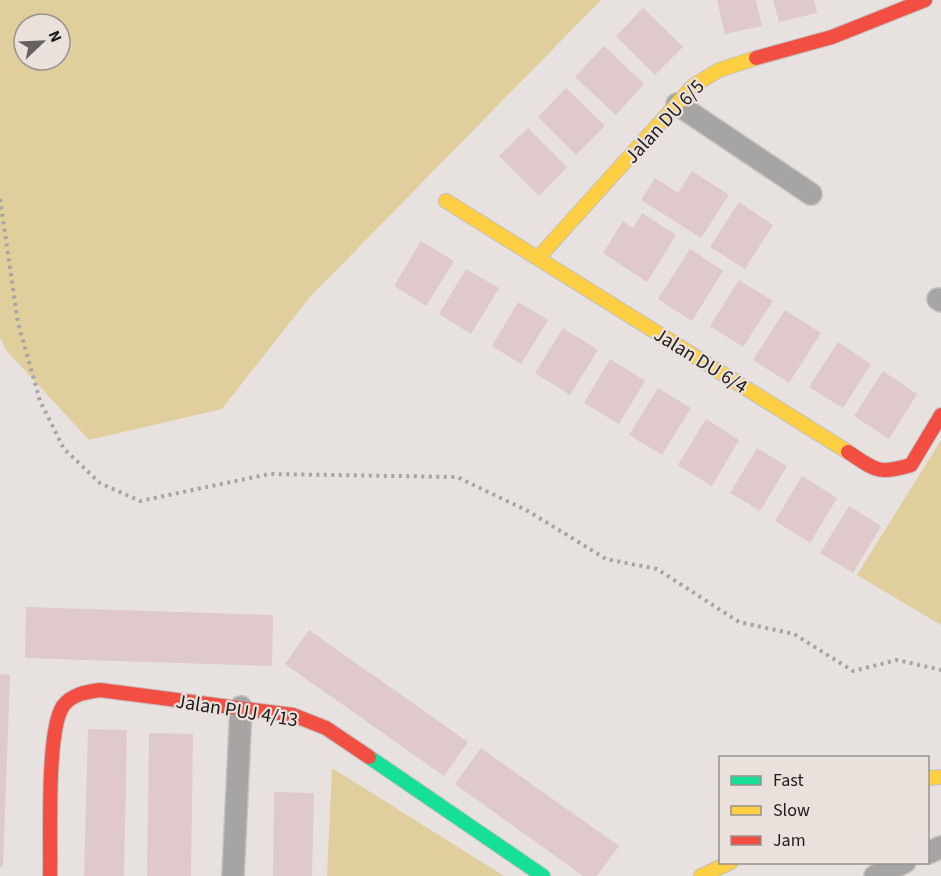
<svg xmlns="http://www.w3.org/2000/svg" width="941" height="876" font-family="'Source Sans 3',sans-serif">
<rect width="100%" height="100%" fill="#e7e2e0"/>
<g fill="#e0ce9c" fill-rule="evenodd">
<path d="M0,0h601l-292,298 -87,111 -133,31 -83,-90 -6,-13zM24,24h36v36h-36z"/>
<polygon points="941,440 941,625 857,575"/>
<polygon points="332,768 504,876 327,876"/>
</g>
<g fill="#e0c9ca">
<polygon points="717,0 756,0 762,26 725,34"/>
<polygon points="773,0 814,0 817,13 779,22"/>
<polygon points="643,8 683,47 655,75 616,36"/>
<polygon points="604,46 644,84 616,115 575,77"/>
<polygon points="566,88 605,126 576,155 538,117"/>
<polygon points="528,128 567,167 539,196 499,156"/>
<polygon points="692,171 729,195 701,238 641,200 655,178 678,193"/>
<polygon points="739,202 773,225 745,269 710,247"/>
<polygon points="642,213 676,235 647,282 603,253 623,221 633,228"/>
<polygon points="421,241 454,261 426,306 394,286"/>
<polygon points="690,249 723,271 692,321 658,299"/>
<polygon points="466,269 499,288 471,334 439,314"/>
<polygon points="739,280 773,301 743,347 710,326"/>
<polygon points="518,302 548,320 521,364 492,346"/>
<polygon points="785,310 821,333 789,383 753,360"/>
<polygon points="563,328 598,350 570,395 535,373"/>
<polygon points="838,342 871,364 843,408 809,387"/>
<polygon points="610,359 645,381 619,424 584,403"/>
<polygon points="883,371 917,394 889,439 854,416"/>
<polygon points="658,388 691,408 662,455 629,435"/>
<polygon points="706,419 739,440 712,486 678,465"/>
<polygon points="757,448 787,466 760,511 730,493"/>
<polygon points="802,476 837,498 810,543 775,521"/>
<polygon points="849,506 881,526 853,573 820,553"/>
<polygon points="26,607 273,615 272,666 25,658"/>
<polygon points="309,630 468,742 444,776 285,664"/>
<polygon points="0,674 10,675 3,867 0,867"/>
<polygon points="88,729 127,730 124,876 84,876"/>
<polygon points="149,733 193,734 191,876 147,876"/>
<polygon points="481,748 619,846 597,876 583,876 455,784"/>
<polygon points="274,792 314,793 312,876 273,876"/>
</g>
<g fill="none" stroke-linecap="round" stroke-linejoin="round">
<g stroke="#c2bfbd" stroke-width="24">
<g id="street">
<polyline points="677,104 811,194"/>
<polyline points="938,299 941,301"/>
<polyline points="928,853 941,847"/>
<polyline points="233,876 241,707"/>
<polyline points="875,876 905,862"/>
</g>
</g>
<g stroke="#c2bfbd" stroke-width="16">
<polyline id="fast" points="369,757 543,876"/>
</g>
<g stroke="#c2bfbd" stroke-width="16">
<g id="slow">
<polyline points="446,201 848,452"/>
<polyline points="538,258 693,86 719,70 756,58"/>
<polyline points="928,778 941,777"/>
<polyline points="701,876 731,862"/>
</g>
</g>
<g stroke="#c2bfbd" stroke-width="16">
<g id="jam">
<polyline points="756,58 832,37 925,0"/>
<path d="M848,452c28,18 29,23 63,13l30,-50"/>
<path d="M50,876c1,-35 -4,-145 13,-170 9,-12 23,-14 37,-16l193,25 33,13 43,29"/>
</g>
</g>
<polyline stroke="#a6a5a4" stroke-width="4" stroke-dasharray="3 4.5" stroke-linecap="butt" points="0,199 18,323 40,401 64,449 100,483 140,501 269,474 457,477 528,511 606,559 657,569 739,622 794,634 853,671 897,660 941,670"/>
<use href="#street" stroke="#a6a5a4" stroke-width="21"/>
<use href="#fast" stroke="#16e098" stroke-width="14"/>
<use href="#slow" stroke="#ffcf43" stroke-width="14"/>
<use href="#jam" stroke="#f24e42" stroke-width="14"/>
</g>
<g text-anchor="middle" stroke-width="4.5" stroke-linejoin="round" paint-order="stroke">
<g font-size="20" fill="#1e1b19" stroke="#eae1dd">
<text transform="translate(664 121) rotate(-47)" y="7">Jalan DU 6/5</text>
<text transform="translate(701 360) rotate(32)" y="7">Jalan DU 6/4</text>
<text transform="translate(237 710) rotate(9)" y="7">Jalan PUJ 4/13</text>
</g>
</g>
<rect x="719" y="756" width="210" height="108" fill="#eae1dd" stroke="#98928f" stroke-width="1.5"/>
<rect x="731" y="776" width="30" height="9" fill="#16e098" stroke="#98928f" stroke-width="1.5"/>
<text x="773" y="786" font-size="18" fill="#1e1b19">Fast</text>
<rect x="731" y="806" width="30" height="9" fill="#ffcf43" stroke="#98928f" stroke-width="1.5"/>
<text x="773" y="816" font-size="18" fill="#1e1b19">Slow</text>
<rect x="731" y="836" width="30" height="9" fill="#f24e42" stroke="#98928f" stroke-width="1.5"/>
<text x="773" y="846" font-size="18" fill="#1e1b19">Jam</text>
<g transform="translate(42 42) rotate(67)"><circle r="28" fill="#eae1dd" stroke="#98928f" stroke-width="1.5"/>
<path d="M0-4.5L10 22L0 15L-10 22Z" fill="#64615f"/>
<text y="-9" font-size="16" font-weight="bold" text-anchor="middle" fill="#1e1b19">N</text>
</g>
</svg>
